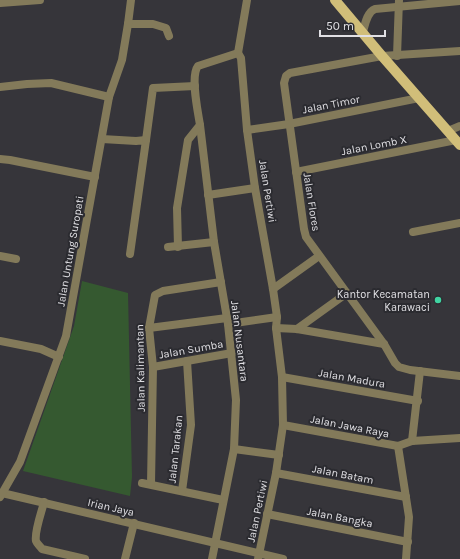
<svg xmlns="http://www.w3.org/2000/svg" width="460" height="559" font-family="Karla,sans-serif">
<rect width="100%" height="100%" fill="#36353a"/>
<polygon fill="#355930" points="82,281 128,293 132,477 130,496 23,471 74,326"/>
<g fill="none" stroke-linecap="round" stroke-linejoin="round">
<g stroke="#837a5a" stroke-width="8">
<polyline points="0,3 40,0"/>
<polyline points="128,24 153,24 166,28 169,36"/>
<path d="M363,32c2,-8 4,-20 12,-23l85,-8"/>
<polyline points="460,51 382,56 290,73 286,76 284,83 304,229 306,237 384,344 395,363 399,367 410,370 460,376"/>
<polyline points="238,53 247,0"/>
<polyline points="397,56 399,0"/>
<polyline points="0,87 27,84 51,83 109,97"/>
<polyline points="200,125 214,242 228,324 236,400 234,449 212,559"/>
<polyline points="247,130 289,124 419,98"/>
<polyline points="448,131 460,126"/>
<polyline points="102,139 136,141 146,140 130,254"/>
<polyline points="146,140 153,88 195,86"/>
<polyline points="0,159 10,160 95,177"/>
<polyline points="296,172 456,140"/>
<polyline points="208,195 255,188"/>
<polyline points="413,232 460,223"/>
<polyline points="168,247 214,242"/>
<path d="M178,247l-1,-39 11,-68 12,-15c-2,-13 -10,-49 -2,-59l40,-13 3,5 6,72 8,58 18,101 4,28 -1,11 6,49 1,48 -7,48 -18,86"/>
<polyline points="0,256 16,259"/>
<polyline points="273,289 319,256"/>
<polyline points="228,324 277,317"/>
<polyline points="149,328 227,318"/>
<polyline points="276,328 297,329 384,344"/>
<polyline points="297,329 347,293"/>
<polyline points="0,341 41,349 59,357"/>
<polyline points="153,367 232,353"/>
<polyline points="282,377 418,401"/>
<polyline points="283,425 398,446 412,441 460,438"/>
<polyline points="412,441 420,371"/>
<polyline points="398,446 409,517 406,559"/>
<polyline points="234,449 279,455"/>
<polyline points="276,473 406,497"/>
<polyline points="142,483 223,500"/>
<polyline points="151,484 153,367 149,328 155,295 163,291 221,282"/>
<polyline points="182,491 191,425 187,361"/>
<polyline points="2,493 283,559"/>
<path d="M44,502c-2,9 -10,30 -8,39 1,3 4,5 6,8l43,10"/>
<polyline points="267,514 408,542"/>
<polyline points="125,559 134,523"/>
</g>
<polyline stroke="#837a5a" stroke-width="8" points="0,497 20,462 66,336 109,97 122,60 128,24 131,0"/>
<polyline stroke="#d1be79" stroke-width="10" points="335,0 382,56 460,145"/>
</g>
<circle fill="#40d4a2" stroke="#2b2b30" stroke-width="1.5" cx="438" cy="300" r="4"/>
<g text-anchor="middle" stroke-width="4" stroke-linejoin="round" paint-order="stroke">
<g font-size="11" fill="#e1e0e4" stroke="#2b2b30">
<text transform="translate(331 104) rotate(-11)" y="4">Jalan Timor</text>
<text transform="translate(374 145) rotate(-11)" y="4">Jalan Lomb X</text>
<text transform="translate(268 191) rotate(81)" y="4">Jalan Pertiwi</text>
<text transform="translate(312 202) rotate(81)" y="4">Jalan Flores</text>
<text transform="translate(70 251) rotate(-80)" y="4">Jalan Untung Suropati</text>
<text transform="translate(240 341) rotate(83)" y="4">Jalan Nusantara</text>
<text transform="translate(191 349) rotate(-10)" y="4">Jalan Sumba</text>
<text transform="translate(140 368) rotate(-91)" y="4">Jalan Kalimantan</text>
<text transform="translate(352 378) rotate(10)" y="4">Jalan Madura</text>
<text transform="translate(350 426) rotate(11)" y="4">Jalan Jawa Raya</text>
<text transform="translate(175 449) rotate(-84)" y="4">Jalan Tarakan</text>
<text transform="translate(343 474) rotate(11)" y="4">Jalan Batam</text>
<text transform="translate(111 507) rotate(13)" y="4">Irian Jaya</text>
<text transform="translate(257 511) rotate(-78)" y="4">Jalan Pertiwi</text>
<text transform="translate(340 517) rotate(11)" y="4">Jalan Bangka</text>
</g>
<g font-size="11" fill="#e1e0e4" stroke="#2b2b30" text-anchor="end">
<text x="430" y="298">Kantor Kecamatan<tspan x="430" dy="13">Karawaci</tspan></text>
</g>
</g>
<path d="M320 30v6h65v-6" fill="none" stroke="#e1e0e4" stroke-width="2"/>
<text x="326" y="30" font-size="12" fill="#e1e0e4" stroke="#2b2b30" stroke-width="3" paint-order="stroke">50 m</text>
</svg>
